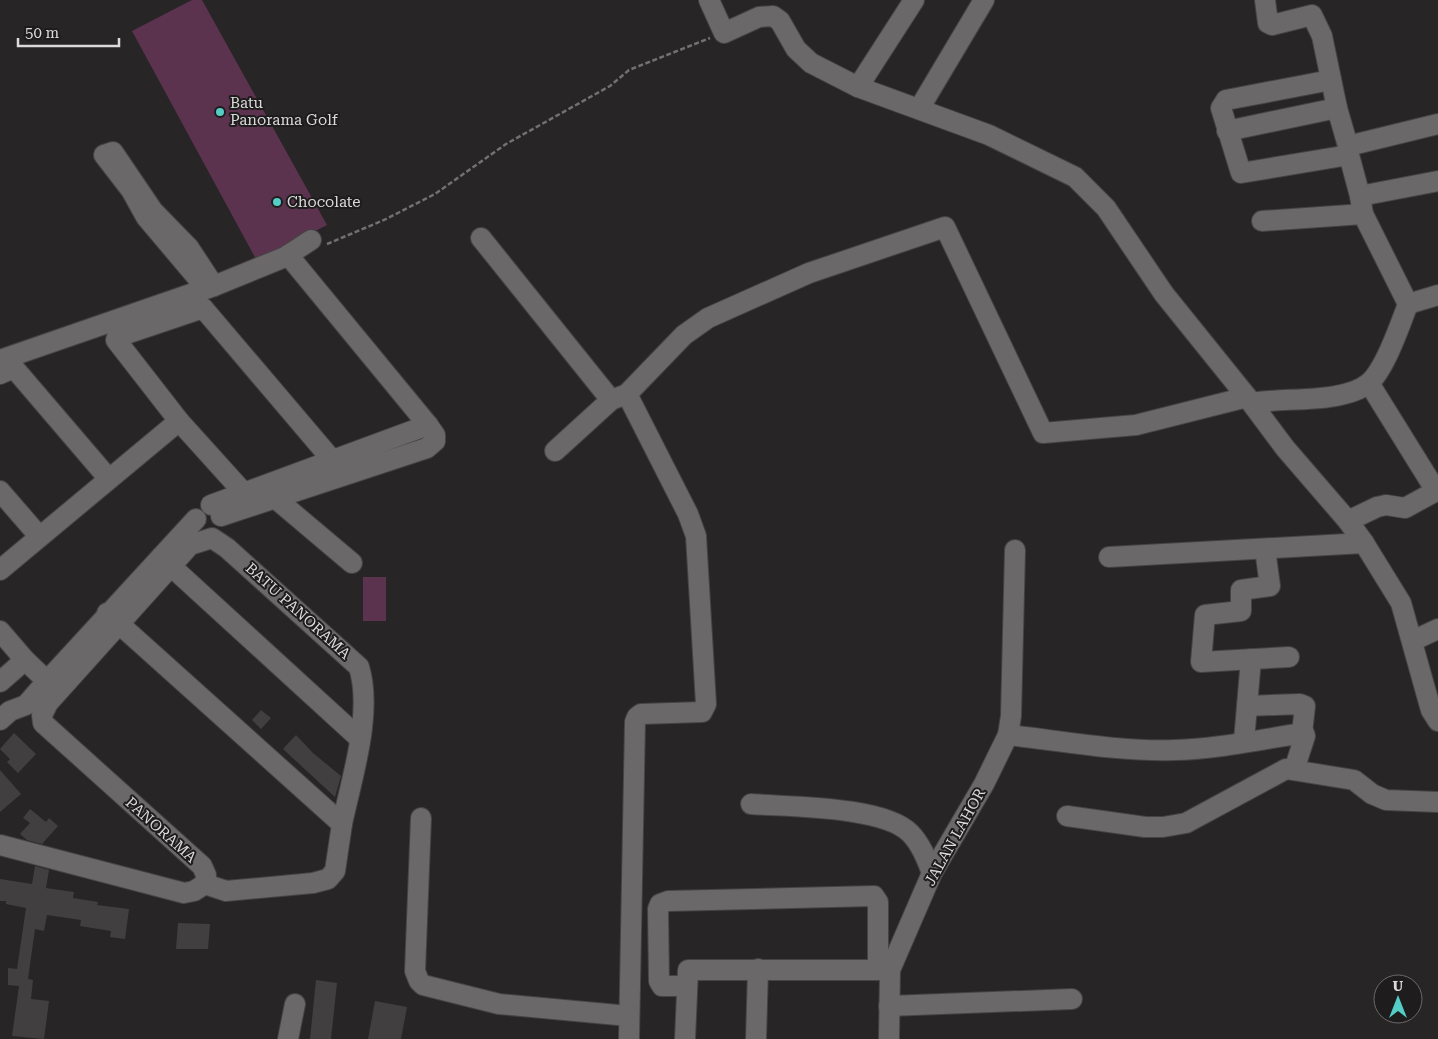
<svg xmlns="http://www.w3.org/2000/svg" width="1438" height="1039" font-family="'Roboto Serif',serif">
<rect width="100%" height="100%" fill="#282527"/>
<g fill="#5c334e">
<polygon points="192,0 202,0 327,225 257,261 132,31"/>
<rect x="363" y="577" width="23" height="44"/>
</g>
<g fill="#423f41">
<polygon points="261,710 271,718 261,729 252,720"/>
<polygon points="14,733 36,754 18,773 7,762 10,759 0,749"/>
<polygon points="296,735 313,753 341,776 335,797 283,749"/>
<polygon points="0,770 21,794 0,812"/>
<polygon points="30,809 46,822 49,818 58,826 42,844 27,840 20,834 30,823 23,818"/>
<polygon points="35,866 49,870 46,888 74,892 73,898 98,902 97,905 129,909 125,939 110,937 111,931 80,926 81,920 47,915 44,931 35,929 28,979 33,980 31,999 49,1001 44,1039 12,1036 19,986 8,985 8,968 17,969 26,908 6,904 6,901 0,901 0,879 32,884"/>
<polygon points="178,923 210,924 208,949 176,949"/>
<polygon points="316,980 337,983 331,1039 310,1039"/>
<polygon points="375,1001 407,1007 401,1039 368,1039"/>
</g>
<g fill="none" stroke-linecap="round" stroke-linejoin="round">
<g stroke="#464345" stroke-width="22">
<g id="minor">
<polyline points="709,0 724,33 759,17 773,16 780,21 796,49 811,63 858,87 989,135 1075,177 1106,208 1164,294 1247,397 1285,448 1348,521 1364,543 1401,603 1431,710 1438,721"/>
<polyline points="1331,80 1226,100 1221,108 1241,173 1349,155"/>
<polyline points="858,87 914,0"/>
<polyline points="919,109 984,0"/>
<polyline points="1227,131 1337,108"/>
<polyline points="1348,146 1438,124"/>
<polyline points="1360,196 1438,181"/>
<polyline points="1262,221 1363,214"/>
<polyline points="481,238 611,400"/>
<polyline points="206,288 146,217 131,190 104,155 113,152 153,211 189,248 214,286"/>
<polyline points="1408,304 1438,295"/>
<polyline points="0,360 214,286 285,257 311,240"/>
<polyline points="0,374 14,368 109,479"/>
<polyline points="1369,383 1436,491"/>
<polyline points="627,394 688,514 696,536 706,704 702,712 641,714 637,717 635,722 629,1039"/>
<path d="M1252,403c32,-6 91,1 117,-20 16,-14 31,-58 39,-79l-45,-90 -3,-18 -11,-41 -1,-9 -11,-38 -15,-72 -10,-21 -40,10 -4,-2 -3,-23"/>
<polyline points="555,451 611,400 627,394 684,335 708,318 809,273 945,227 1043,433 1136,425 1247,397"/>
<polyline points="0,491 39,536"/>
<polyline points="244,493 179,421 116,340 117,337 203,308 344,474"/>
<polyline points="275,498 352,563"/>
<polyline points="211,505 428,425"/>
<polyline points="221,516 427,448 435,441 435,435 428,425 288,255"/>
<polyline points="1348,521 1377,507 1386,505 1405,508 1438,490"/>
<polyline points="1265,549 1270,586 1241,590 1241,611 1205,615 1201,662 1289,657"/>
<polyline points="161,557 359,738"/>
<polyline points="1109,557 1364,543"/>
<polyline points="0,570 179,421"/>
<polyline points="107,613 342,824 335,871 328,879 313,883 226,891 205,884"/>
<polyline points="0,631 25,660 47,681 196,519"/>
<polyline points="1412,641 1438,629"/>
<polyline points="0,682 25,660"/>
<polyline points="1247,706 1300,704 1305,706 1302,733"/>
<polyline points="0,720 10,711 26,705 47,681"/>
<path d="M1008,735c55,6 112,17 167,15 44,-1 86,-11 129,-17l1,3 -11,34"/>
<polyline points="1244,741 1251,659"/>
<path d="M751,804c39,3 132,2 159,29 11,11 17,27 22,40"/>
<polyline points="1067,816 1145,827 1163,827 1186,823 1286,769 1354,780 1372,794 1386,800 1438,802"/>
<polyline points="421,818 415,971 419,981 423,985 499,1004 629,1016"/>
<path d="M0,845l184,48 10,-2 11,-7 1,-9 -4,-9 -159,-143 -1,-8 6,-12 142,-158 22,-7 15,10 132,119c14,46 -7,110 -17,157"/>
<polyline points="687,986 662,986 659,981 658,909 660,904 668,901 874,896 878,902 878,969"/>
<polyline points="889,1006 1072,999"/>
<polyline points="288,1039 295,1004"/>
<polyline points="685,1039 688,970 890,970"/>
<polyline points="756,1039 758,969"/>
<polyline points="889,1039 890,970 932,873 984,784 1008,735 1011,716 1015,550"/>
</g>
</g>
<polyline stroke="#727071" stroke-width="2.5" stroke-dasharray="5 2.5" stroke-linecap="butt" points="327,244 384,220 435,194 506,144 610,86 629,70 710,38"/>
<use href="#minor" stroke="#6b6869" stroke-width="20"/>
</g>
<g fill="#54cdc7" stroke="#1e1c1d" stroke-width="2">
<circle cx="220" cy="112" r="5"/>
<circle cx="277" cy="202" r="5"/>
</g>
<g text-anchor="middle" stroke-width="4" stroke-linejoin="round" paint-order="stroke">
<g font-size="15" fill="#dcdbdc" stroke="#1e1c1d" text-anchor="start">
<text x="230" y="108">Batu<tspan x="230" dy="17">Panorama Golf</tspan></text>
<text x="287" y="207">Chocolate</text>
</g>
<g font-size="15" fill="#dcdbdc" stroke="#1e1c1d">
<text transform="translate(298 611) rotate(42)" y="5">BATU PANORAMA</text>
<text transform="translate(161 830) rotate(42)" y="5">PANORAMA</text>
<text transform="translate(955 837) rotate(-61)" y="5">JALAN LAHOR</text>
</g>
</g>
<g transform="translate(1398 999)"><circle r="24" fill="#1e1c1d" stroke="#6a6869"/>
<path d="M0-4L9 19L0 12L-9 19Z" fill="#54cdc7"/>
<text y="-8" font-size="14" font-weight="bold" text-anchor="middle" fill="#dcdbdc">U</text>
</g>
<path d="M18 38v8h101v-8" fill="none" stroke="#dcdbdc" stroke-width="2.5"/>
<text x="25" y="38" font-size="15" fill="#dcdbdc" stroke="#1e1c1d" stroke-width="4" paint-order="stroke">50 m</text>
</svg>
